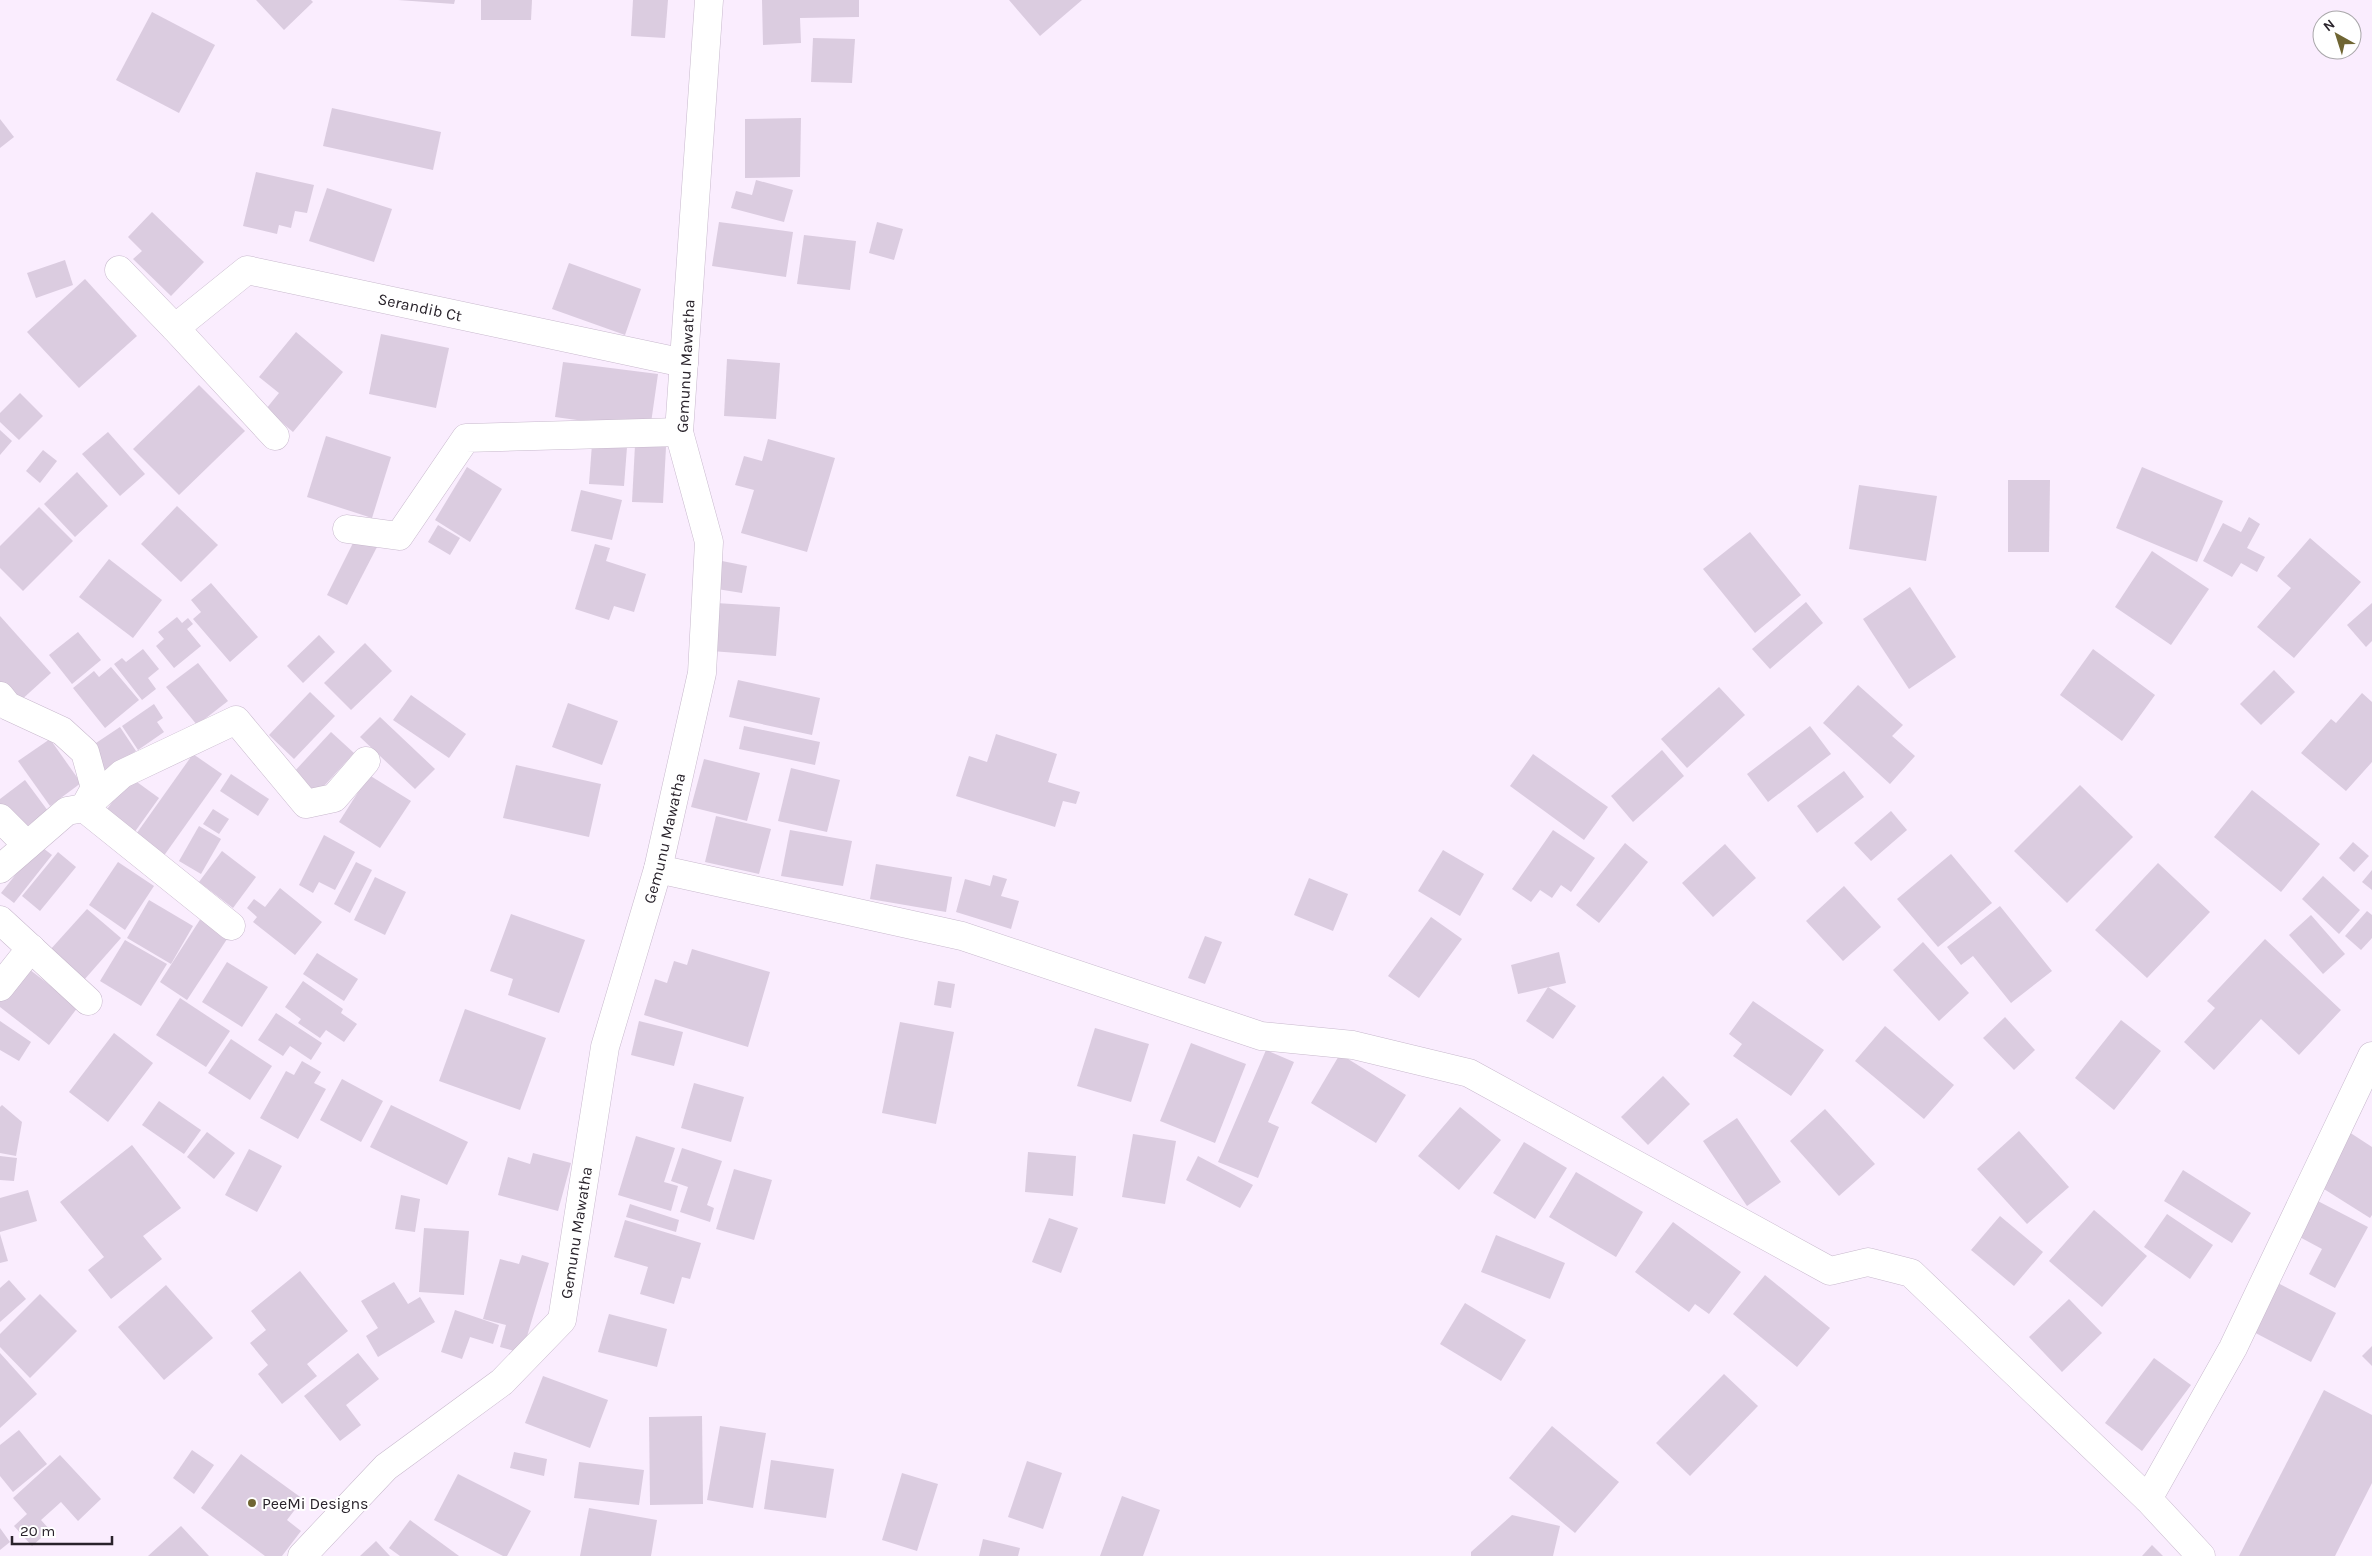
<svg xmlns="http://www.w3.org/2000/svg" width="2372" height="1556" font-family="Karla,sans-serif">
<rect width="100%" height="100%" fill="#faedfe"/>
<g fill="#dbcce0">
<polygon points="256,0 311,0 313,2 284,30"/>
<polygon points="398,0 455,0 454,4"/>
<polygon points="481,0 532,0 531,20 481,20"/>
<polygon points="633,0 668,0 665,38 631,36"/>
<polygon points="762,0 859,0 859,17 800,18 801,43 763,45"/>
<polygon points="1009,0 1082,0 1040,36"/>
<polygon points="152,12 215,45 179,113 116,80"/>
<polygon points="813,38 855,39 852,83 811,82"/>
<polygon points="332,108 441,132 433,170 323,146"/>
<polygon points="801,118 800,177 745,178 745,119"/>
<polygon points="0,119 14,137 0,148"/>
<polygon points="256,172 314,185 307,213 295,211 291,228 279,225 277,234 243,226"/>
<polygon points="756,180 793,190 784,222 731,208 736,191 752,195"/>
<polygon points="327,188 392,209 374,262 309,241"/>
<polygon points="152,212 204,262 171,296 133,259 142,251 128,237"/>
<polygon points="719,222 793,232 786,277 712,266"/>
<polygon points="877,222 903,229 894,260 869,253"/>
<polygon points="804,235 856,241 850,290 797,284"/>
<polygon points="65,260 73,285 36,298 27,273"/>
<polygon points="569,263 641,289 625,335 552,309"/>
<polygon points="85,279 137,336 79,388 27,332"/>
<polygon points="296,332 343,372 293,432 266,409 279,393 259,377"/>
<polygon points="381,334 449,348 436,408 369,394"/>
<polygon points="727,359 780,363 776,419 724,416"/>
<polygon points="563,362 658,374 650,430 555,417"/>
<polygon points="199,385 245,431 179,495 133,449"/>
<polygon points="20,393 43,416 19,440 0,422 0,413"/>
<polygon points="0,430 12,441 0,455"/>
<polygon points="108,432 145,474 120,496 82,454"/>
<polygon points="326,436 391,457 372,518 307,497"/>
<polygon points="768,439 835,458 807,552 741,533 754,490 735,485 744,456 762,461"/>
<polygon points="592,444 627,447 624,486 589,484"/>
<polygon points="635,445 666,447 663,503 632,502"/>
<polygon points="43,450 57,461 40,483 26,471"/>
<polygon points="467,467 502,489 470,542 435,520"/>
<polygon points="2142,467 2223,501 2197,562 2116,528"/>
<polygon points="77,472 108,506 75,537 44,504"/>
<polygon points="2008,480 2050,480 2049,552 2008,552"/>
<polygon points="1859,485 1937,496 1926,561 1849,549"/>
<polygon points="581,490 622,500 612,540 571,531"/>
<polygon points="177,506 218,545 181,582 141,544"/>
<polygon points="39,507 73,541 23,591 0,568 0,546"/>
<polygon points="2249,517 2260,524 2247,548 2265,557 2257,572 2241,563 2232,577 2203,561 2223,523 2241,532"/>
<polygon points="438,525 460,538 450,555 428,542"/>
<polygon points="1750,532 1801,595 1755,633 1703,569"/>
<polygon points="356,537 377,547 347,605 327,595"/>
<polygon points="2310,538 2361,582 2294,658 2257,627 2291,588 2277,576"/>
<polygon points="595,544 610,548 606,561 646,574 634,612 614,606 609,620 575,609"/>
<polygon points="2152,551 2209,589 2171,645 2115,607"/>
<polygon points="109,559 162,600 133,638 79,597"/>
<polygon points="722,561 747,566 742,593 717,589"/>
<polygon points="211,583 258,637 230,662 193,619 201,612 191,600"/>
<polygon points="1910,587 1956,657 1909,689 1863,619"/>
<polygon points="1806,602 1823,623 1770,669 1752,649"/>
<polygon points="716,603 780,607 776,656 711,651"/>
<polygon points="2372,603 2372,641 2366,647 2347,625"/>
<polygon points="0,616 51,673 19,702 0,682"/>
<polygon points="177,617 182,623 188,618 193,624 187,629 201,646 174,668 156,646 164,639 158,632"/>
<polygon points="78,632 101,660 72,684 49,655"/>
<polygon points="319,635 335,652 303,683 287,666"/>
<polygon points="365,643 392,671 351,710 324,683"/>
<polygon points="143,649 159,669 148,678 156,689 142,700 114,664 122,658 126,662"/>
<polygon points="2093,649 2155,695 2122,741 2060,695"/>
<polygon points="198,663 228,701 197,725 166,687"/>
<polygon points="111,667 139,700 105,728 73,688 94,671 99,677"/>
<polygon points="2274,670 2295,692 2261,725 2240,704"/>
<polygon points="738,680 820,698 812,735 729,717"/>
<polygon points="1858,685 1903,725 1892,736 1915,756 1890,784 1823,723"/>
<polygon points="1719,687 1745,715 1687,768 1661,739"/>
<polygon points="310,692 335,716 294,759 269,735"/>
<polygon points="2362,693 2372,702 2372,762 2346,791 2301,753 2331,719 2336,723"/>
<polygon points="411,695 466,734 449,758 393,720"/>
<polygon points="568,703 618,721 602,765 552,747"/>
<polygon points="154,704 163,718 157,722 164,732 138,750 122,726"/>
<polygon points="380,717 435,769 415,789 360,737"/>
<polygon points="744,726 820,742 815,765 739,749"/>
<polygon points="1810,726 1831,754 1768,802 1747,774"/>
<polygon points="120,727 136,751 106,771 90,747"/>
<polygon points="331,732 354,753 316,795 293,773"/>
<polygon points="996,734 1057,754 1048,782 1080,792 1076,804 1063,801 1055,827 956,796 969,756 987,762"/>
<polygon points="50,739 81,783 50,806 18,761"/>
<polygon points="1662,750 1684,776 1633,822 1611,796"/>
<polygon points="193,754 222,774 163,857 134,837"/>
<polygon points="1533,754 1608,807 1584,840 1510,786"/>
<polygon points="704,759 760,773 747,821 691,807"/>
<polygon points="516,765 601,784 589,837 503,818"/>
<polygon points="791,768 840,780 827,832 778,821"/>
<polygon points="1844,771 1864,797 1817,833 1797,806"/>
<polygon points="231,774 269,799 258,816 220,791"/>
<polygon points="369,775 411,801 380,848 339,822"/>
<polygon points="130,777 159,798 134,833 105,812"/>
<polygon points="25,780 48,811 20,831 0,804 0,799"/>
<polygon points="2080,785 2133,837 2067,903 2014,851"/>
<polygon points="2252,790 2320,844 2281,892 2214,837"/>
<polygon points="213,809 229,819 219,834 203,824"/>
<polygon points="1891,811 1907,830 1871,861 1854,843"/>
<polygon points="716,816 771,829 759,874 705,862"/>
<polygon points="199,826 221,839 201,874 179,861"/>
<polygon points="790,830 852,841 843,886 781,876"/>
<polygon points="1553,830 1595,858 1571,892 1561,885 1552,898 1540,890 1531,902 1512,889"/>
<polygon points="324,835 355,852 335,890 319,882 313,893 299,885"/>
<polygon points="2353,842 2369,856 2354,872 2339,858"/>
<polygon points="1625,843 1648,862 1599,923 1576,905"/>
<polygon points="1725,844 1756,878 1713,917 1682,883"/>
<polygon points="39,845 52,855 14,903 1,893"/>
<polygon points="1443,850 1484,874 1460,916 1418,891"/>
<polygon points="222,851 256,877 233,908 199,882"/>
<polygon points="58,852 76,867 40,911 22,896"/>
<polygon points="1951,854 1992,903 1938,947 1897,899"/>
<polygon points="118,862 154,886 125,930 89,905"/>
<polygon points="356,862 372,870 350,913 334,904"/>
<polygon points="2158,863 2210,912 2147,978 2095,930"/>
<polygon points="876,864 952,877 946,912 870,899"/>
<polygon points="2372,870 2372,890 2362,882"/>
<polygon points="993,875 1007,879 1001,896 1019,901 1011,929 956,912 965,879 990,886"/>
<polygon points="2323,876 2360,910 2339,934 2302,899"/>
<polygon points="375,877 406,892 385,935 354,920"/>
<polygon points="1309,878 1348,894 1333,931 1294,915"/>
<polygon points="1844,886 1881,927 1843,961 1806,921"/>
<polygon points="280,888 322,922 295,955 253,922 257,917 247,908 254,899 265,907"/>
<polygon points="149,900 193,926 171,964 127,938"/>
<polygon points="2000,906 2052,971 2011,1003 1973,956 1961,965 1947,947"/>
<polygon points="87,909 121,938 84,980 50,950"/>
<polygon points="2367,911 2372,915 2372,938 2361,950 2345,936"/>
<polygon points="511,914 585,940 559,1013 508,995 513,979 490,971"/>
<polygon points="2311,915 2345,954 2323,974 2289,935"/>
<polygon points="1431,917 1462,939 1419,998 1388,976"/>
<polygon points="201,918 229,936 187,1000 160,982"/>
<polygon points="1205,936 1222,942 1205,984 1188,978"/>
<polygon points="2265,939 2341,1010 2299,1055 2261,1019 2214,1070 2184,1042 2215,1008 2207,1001"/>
<polygon points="125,940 167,964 141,1006 100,981"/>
<polygon points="1923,942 1969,993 1939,1021 1893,970"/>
<polygon points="692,949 770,972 748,1047 644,1015 655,979 667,983 674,961 687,965"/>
<polygon points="1559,952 1566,983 1518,994 1511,965"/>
<polygon points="317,953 358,979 344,1001 303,974"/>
<polygon points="227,962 268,987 242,1027 202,1002"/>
<polygon points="25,966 78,1007 49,1045 0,1007 0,998"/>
<polygon points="303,981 343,1009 341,1013 357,1024 344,1042 326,1030 320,1038 298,1023 301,1019 285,1007"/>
<polygon points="938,981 955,984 951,1008 934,1005"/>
<polygon points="1548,987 1576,1006 1553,1039 1526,1021"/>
<polygon points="180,998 230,1031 206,1067 156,1035"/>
<polygon points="1753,1001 1824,1050 1791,1096 1733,1056 1742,1044 1729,1034"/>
<polygon points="465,1009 546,1038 520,1110 439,1081"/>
<polygon points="276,1013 322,1043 311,1060 290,1046 283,1056 258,1040"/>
<polygon points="2005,1017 2035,1050 2014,1070 1983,1038"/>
<polygon points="2121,1020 2161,1051 2114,1110 2075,1078"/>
<polygon points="0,1021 31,1042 19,1061 0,1050"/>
<polygon points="639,1021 683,1032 674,1066 631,1055"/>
<polygon points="900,1022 954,1032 936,1124 882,1113"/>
<polygon points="1885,1026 1954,1085 1924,1119 1855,1061"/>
<polygon points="1095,1028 1149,1044 1131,1102 1077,1086"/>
<polygon points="114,1033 153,1063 108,1122 69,1092"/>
<polygon points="231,1039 272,1066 250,1100 208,1073"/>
<polygon points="1191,1043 1246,1064 1215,1143 1160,1121"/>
<polygon points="1266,1050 1294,1062 1268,1122 1279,1127 1258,1178 1218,1162"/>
<polygon points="1340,1054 1406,1095 1376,1143 1311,1103"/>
<polygon points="302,1061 321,1072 314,1083 326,1089 298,1139 260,1118 286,1071 294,1075"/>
<polygon points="1663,1076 1690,1104 1648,1145 1621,1117"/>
<polygon points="342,1079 383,1101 361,1142 320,1120"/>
<polygon points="694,1083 744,1097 731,1142 681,1128"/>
<polygon points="159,1101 201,1130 184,1154 142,1125"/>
<polygon points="2,1105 22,1122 16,1156 0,1153 0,1107"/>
<polygon points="391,1105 468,1142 447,1185 370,1147"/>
<polygon points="1460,1107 1501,1140 1459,1190 1418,1156"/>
<polygon points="1825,1109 1875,1164 1839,1196 1790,1141"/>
<polygon points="1737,1118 1781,1182 1747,1206 1703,1141"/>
<polygon points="2019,1131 2069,1187 2027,1224 1977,1169"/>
<polygon points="207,1132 235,1153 214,1179 187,1157"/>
<polygon points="2349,1132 2372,1147 2372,1215 2370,1218 2316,1184"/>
<polygon points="1133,1134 1176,1141 1165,1204 1122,1197"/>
<polygon points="636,1136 675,1148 664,1182 678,1186 671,1211 618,1195"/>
<polygon points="1524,1142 1567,1168 1535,1219 1493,1193"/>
<polygon points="132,1145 181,1208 143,1236 162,1259 111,1299 88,1270 104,1257 60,1202"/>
<polygon points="682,1148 722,1161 707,1205 714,1208 710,1222 680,1212 688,1187 671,1181"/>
<polygon points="249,1149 282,1166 257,1212 225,1195"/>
<polygon points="1028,1152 1076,1156 1073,1196 1025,1192"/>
<polygon points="533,1153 571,1163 558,1211 498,1195 508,1157 530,1164"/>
<polygon points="0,1156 17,1158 14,1181 0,1180"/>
<polygon points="1198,1156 1253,1185 1240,1208 1186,1180"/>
<polygon points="734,1169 772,1180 754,1240 716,1229"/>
<polygon points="2183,1170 2251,1213 2232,1243 2164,1201"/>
<polygon points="1576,1172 1643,1212 1616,1257 1549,1217"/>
<polygon points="28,1190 37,1221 0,1232 0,1198"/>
<polygon points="401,1195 420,1199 415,1232 395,1229"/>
<polygon points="2312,1198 2368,1227 2335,1288 2309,1274 2322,1249 2294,1234"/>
<polygon points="630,1204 679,1220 676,1232 626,1217"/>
<polygon points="2094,1210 2147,1256 2102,1307 2049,1261"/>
<polygon points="2167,1214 2213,1245 2190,1279 2144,1247"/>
<polygon points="2000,1216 2043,1252 2014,1286 1971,1250"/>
<polygon points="1049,1218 1078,1228 1061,1273 1032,1262"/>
<polygon points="625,1220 701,1243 690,1279 682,1277 674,1304 640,1294 648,1267 614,1257"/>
<polygon points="1673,1222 1741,1272 1709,1314 1695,1304 1689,1312 1635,1272"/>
<polygon points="424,1228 469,1231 464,1295 419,1292"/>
<polygon points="0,1234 8,1261 0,1263"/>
<polygon points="1496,1235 1565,1263 1550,1299 1481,1272"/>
<polygon points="522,1255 549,1263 522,1353 500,1347 506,1325 483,1319 500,1259 519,1264"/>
<polygon points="300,1271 348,1331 307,1364 317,1376 282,1404 258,1374 268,1365 250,1343 266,1330 251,1311"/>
<polygon points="1765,1275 1830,1328 1797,1367 1733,1314"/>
<polygon points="9,1280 26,1299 0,1322 0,1288"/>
<polygon points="2272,1280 2336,1313 2311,1362 2246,1328"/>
<polygon points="394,1282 408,1304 420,1297 435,1322 378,1357 366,1336 378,1328 361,1301"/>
<polygon points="166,1285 213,1338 164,1380 118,1327"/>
<polygon points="40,1294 77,1331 30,1378 0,1347 0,1334"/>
<polygon points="2069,1299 2102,1333 2062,1372 2029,1337"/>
<polygon points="1465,1303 1526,1340 1501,1381 1440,1344"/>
<polygon points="455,1310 499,1325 493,1344 470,1337 462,1359 441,1352"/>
<polygon points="609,1314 667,1329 657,1367 598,1352"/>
<polygon points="2372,1346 2372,1366 2362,1356"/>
<polygon points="0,1353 37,1394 0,1428"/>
<polygon points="358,1353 379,1379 346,1405 361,1425 340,1441 304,1396"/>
<polygon points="2154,1358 2191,1385 2142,1451 2105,1423"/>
<polygon points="1724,1374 1758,1406 1690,1476 1656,1443"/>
<polygon points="543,1376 608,1400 590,1448 525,1423"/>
<polygon points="2324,1390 2372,1415 2372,1483 2335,1556 2239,1556"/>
<polygon points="702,1416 703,1504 650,1505 649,1417"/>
<polygon points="720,1426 766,1433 753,1508 707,1500"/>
<polygon points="1552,1426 1619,1482 1575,1533 1509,1478"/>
<polygon points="19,1430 47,1464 13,1492 0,1476 0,1445"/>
<polygon points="192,1450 214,1465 194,1494 173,1478"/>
<polygon points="514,1452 547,1459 544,1476 510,1468"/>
<polygon points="241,1454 303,1499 287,1520 301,1531 282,1556 265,1556 201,1508"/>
<polygon points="60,1455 101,1499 78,1521 61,1502 41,1520 50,1530 32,1546 14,1526 27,1514 13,1498"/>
<polygon points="771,1460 834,1469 826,1518 764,1509"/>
<polygon points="1027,1461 1062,1473 1043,1529 1008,1517"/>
<polygon points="579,1462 644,1470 639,1505 574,1498"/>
<polygon points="902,1473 938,1484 917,1551 882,1540"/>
<polygon points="458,1474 531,1511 507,1556 503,1556 434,1520"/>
<polygon points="1122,1496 1160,1510 1143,1556 1100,1556"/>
<polygon points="589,1508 657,1520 651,1556 580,1556"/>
<polygon points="1512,1515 1560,1526 1553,1556 1471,1556 1471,1552"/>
<polygon points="410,1520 459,1556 400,1556 389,1548"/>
<polygon points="181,1526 209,1556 148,1556"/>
<polygon points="0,1528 10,1542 0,1550"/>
<polygon points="983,1539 1020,1548 1018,1556 979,1556"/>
<polygon points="376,1541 390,1556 360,1556"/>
<polygon points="2152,1545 2163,1556 2142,1556"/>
</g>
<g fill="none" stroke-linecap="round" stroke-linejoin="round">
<g stroke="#c8b9cd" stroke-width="29">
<g id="minor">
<path id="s1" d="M119,270l56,58 72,-58 437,93"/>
<polyline points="175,328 275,436"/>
<polyline points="347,529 399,536 466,438 679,432"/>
<polyline points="0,696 8,706 62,731 85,752 95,788 84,808"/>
<polyline points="84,808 122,774 236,720 306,804 334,798 366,761"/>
<polyline points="0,818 27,845"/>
<polyline points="0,869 67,811 84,808 231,926"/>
<polyline points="658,869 962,936 1261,1036 1353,1045 1469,1073 1830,1271 1868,1262 1911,1273 2148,1499 2201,1556"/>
<polyline points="0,920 88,1001"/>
<polyline points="0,987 31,948"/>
<polyline points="2148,1499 2233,1348 2372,1056"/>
<path id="s2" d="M302,1556l84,-89 116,-85 60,-62 43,-273 53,-178 44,-196 7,-131 -30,-110 30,-432"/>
</g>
</g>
<use href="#minor" stroke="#fff" stroke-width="28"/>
</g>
<circle fill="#6f6532" stroke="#fff" stroke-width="2" cx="252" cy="1503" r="5"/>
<g text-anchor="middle" stroke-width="4" stroke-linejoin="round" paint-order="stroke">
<g font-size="16" fill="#29232b" stroke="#fff">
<text dy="6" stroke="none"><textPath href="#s1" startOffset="350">Serandib Ct</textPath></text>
<text transform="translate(685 366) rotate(-87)" y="6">Gemunu Mawatha</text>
<text dy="6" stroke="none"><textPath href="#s2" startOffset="846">Gemunu Mawatha</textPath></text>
<text dy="6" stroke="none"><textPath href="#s2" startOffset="441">Gemunu Mawatha</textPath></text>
</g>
<g font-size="16" fill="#29232b" stroke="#fff" text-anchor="start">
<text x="262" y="1509">PeeMi Designs</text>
</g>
</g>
<g transform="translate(2337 35) rotate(321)"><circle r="24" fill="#ffffff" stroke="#a9a7aa"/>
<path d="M0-4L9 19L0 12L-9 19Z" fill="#6f6532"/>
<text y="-8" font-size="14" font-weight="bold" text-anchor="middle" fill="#29232b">N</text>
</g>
<path d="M12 1536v8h100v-8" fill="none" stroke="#29232b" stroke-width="2.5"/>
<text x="20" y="1536" font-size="15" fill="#29232b" stroke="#ffffff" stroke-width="4" paint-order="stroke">20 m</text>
</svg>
